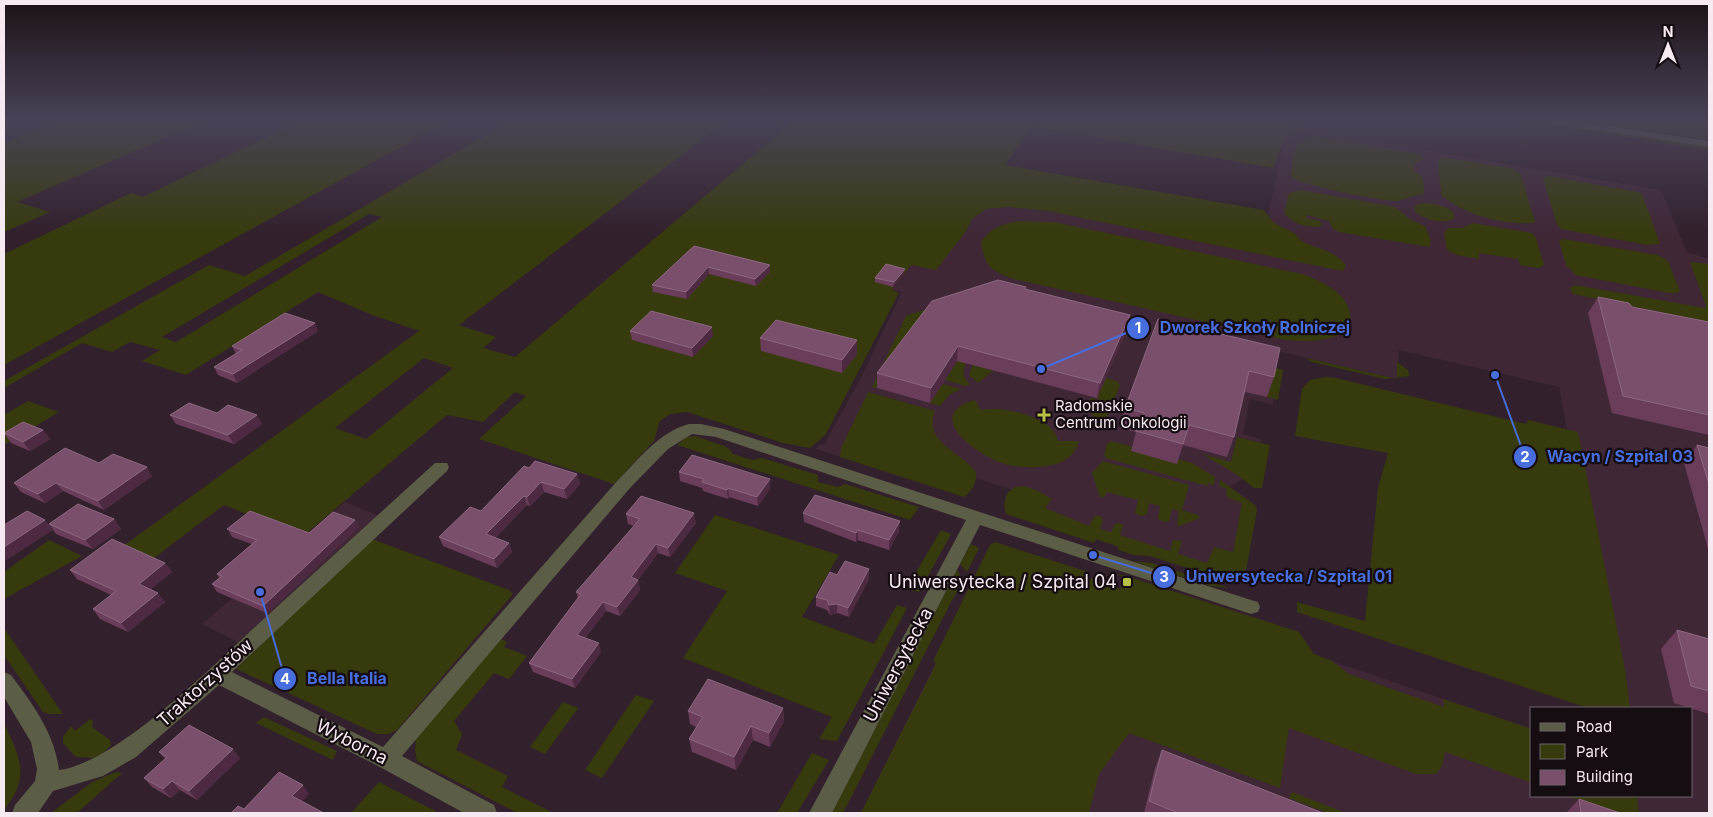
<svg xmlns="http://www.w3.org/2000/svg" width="1713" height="817" font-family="Inter,sans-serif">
<rect width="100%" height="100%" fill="#32202c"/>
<g fill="#3f2736">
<polygon points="1305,130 1661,190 1687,252 1709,259 1709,813 861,813 994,546 1532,729 1532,796 1692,796 1692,708 1620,708 1559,387 1399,350 1397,379 1277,351 1267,397 1274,398 1273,405 1250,399 1243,434 1261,439 1253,485 1243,479 1230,487 1250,501 1238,559 1208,570 1007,507 1013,490 969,476 961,494 816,449 820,444 824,445 861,377 896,305 901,292 892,290 893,287 911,265 967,230 971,220 985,209 1009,207 1048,211 1260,253 1285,136"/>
<polygon points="345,502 379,516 238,642 202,624"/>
</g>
<g fill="#373a0d" fill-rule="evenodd">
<polygon points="60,121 204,121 17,202 50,212 4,232 4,143"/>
<polygon points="300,121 448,121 4,365 4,254 131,193 143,197"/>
<path d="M510,121h216l-267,204 37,12 -13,11 32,9 276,-234 -11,-2h495l15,2 15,7 -20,6 -12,32 -242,-42 -26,39 259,45c14,19 12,13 30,23 4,2 6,8 11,10 17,7 27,7 41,22l-3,6 -295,-60 -39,-4 -23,2 -15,11 -4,10 -31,40 -25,-5 -18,22 -1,3 7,3 -73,141 -16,14 -27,-5 -96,-31 -17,2 -10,7 -6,20 -40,43 -135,-45 47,-43 -11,-4 -32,30 -36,-7 -144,121 -79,-31 -74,56 -31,-12 300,-218 -47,-16 -54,-23 -132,83 -44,-14 18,-11 -30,-8 -18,10 -30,-9 -78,45v-7l205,-116 36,11zM369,214l13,3 -206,125 -14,-5zM424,358l29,10 -87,71 -31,-11z"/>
<polygon points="1523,121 1536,121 1709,147 1709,150"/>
<polygon points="1579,121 1709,121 1709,140"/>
<path d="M1318,136l102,18 4,5 -10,5v6l9,8 1,16c-10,1 -18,5 -26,7 -14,1 -97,-16 -107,-24 2,-21 1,-41 27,-41z"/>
<path d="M1441,157l71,11 9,6 14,49c-33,2 -67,-7 -93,-27l-1,-4 -3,-31z"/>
<polygon points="1548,176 1638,192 1642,194 1660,244 1648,245 1561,229 1557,225 1543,178"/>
<path d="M1301,190l94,17 15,12 15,7 6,15 -2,6 -90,-15 -6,-3 -4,-8 -22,-6 -1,3 14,3 2,5c-12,3 -31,-2 -38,-14l5,-19z"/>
<path d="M1422,203c12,0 22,2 31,9l2,6c-12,7 -29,2 -40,-6l-1,-6z"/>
<path d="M1019,221l35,1 248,52c25,9 56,24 47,56 -20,12 -41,12 -64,10l-271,-61c-23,-8 -29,-12 -33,-37 9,-14 22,-19 38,-21z"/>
<polygon points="1473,223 1532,233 1536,238 1544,265 1539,268 1520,265 1518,259 1479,253 1479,259 1457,255 1447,250 1444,233 1448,228 1462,228"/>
<polygon points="1563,239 1658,255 1668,261 1680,291 1677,293 1669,293 1576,275 1566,265 1559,241"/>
<polygon points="1690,262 1709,264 1709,322 1573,294 1570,288 1575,285 1705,308 1706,306"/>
<polygon points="968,295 931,315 877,388 872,387 906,316"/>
<path d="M963,352l6,1c-4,14 -10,21 1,31l-4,2 -21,-6z"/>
<polygon points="976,355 981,367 993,371 978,383 969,375"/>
<polygon points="1306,358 1397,379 1397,362 1408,370 1409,376 1385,379 1312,362"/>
<polygon points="1273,367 1283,370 1278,400 1267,397"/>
<polygon points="1325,377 1336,378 1526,424 1528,420 1578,432 1625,669 1630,708 1588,708 1297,612 1297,602 1365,621 1378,488 1388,453 1295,436 1302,389 1310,380"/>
<polygon points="1106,378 1117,381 1120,385 1104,425 1096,422 1087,406 1091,398 1101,401 1097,398"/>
<polygon points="942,384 961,389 949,395 940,406 930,403"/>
<path d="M868,392l67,19c-12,32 26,40 41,61 1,11 -4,19 -12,25l-124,-40 1,-9z"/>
<path d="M975,400l6,10c21,-5 74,7 77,31h21c-3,14 -14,21 -27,24 -15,4 -35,3 -50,-2 -25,-8 -81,-48 -27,-63z"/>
<polygon points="28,401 59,412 4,445 4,415"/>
<polygon points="695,436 727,447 733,454 752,460 762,458 818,475 818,482 838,487 845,484 919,507 910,520 677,445 687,437"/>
<polygon points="1237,437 1270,445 1262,488 1254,488 1236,474 1202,454 1231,462"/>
<polygon points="1111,441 1192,463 1215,477 1214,485 1208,483 1207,486 1106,458 1104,456 1107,444"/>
<polygon points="1103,461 1189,485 1182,510 1198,515 1200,518 1179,526 1177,524 1179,511 1172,509 1169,521 1164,522 1158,519 1160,506 1149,503 1147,514 1141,516 1135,513 1138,500 1107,492 1104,497 1100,497 1092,473"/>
<path d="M1220,480l35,25 2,5 -12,66 -8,8 -87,-28 -16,-1 -16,-5 1,-3 -23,-8 -2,4 -88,-29c-6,-18 6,-33 24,-26 8,2 15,7 22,11l-7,9 44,18 5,-10h6l3,4 -3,9 11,3 4,-8 4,-1 4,2 -3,10 50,16 3,-11 9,1 -4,13 29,9 7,-16 19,5 9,-49 -14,-5 -2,-4 1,-5 -8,-3z"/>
<polygon points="715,515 839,555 802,617 874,644 897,605 907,608 837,741 819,739 832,717 683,658 727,591 675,573"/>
<polygon points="941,530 951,534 919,592 906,589"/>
<polygon points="372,539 509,590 513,594 397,730 389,734 377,734 236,669"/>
<polygon points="49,540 82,556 4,599 4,572"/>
<polygon points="995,542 1088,572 1088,578 1120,589 1124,577 1115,574 1123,575 1299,632 1314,654 1332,661 1349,674 1444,707 1443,699 1532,729 1532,783 1445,752 1442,766 1436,774 1416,774 1289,728 1280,788 1129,733 1099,774 1089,813 861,813 933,670 936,663 933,661 990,545"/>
<polygon points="971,544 979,548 967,572 960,564"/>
<polygon points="1132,561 1152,563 1229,588 1211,586"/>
<polygon points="957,570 963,579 843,813 832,813"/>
<polygon points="4,628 63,714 49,714 43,712 4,655"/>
<polygon points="501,639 507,642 504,647 527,656 509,679 494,673 454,721 462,734 456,750 508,776 502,787 553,813 517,813 417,761 415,750 416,737"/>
<polygon points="636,695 654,701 602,778 585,770"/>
<polygon points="563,702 578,708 545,754 530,747"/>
<polygon points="264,717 337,751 333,760 256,723"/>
<polygon points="90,719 93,721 92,727 110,740 111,745 98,758 76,757 63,743 63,737 71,726 75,731"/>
<path d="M4,723c16,35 27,53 0,87z"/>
<polygon points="812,753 829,760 797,813 777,813"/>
<polygon points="116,772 122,773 77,813 51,813 92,782"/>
<polygon points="379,782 439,813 351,813"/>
<polygon points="1292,792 1346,813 1328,813 1289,798"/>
<polygon points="1567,796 1637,796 1639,813 1617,813"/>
</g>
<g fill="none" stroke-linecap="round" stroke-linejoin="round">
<g fill="#5b5d46" fill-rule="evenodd">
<polygon points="1550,121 1574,121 1709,141 1709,147 1555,124"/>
<path d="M689,424h12l23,5 527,171 7,2 2,5 -2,5 -7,2 -271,-89 -148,288h-23l157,-293 -250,-83 -24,-3 -24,15 -38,39 -228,268 92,49 3,8h-33l-86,-47 -159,-81 -83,72 -33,19 -50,15 -15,22h-26l3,-8 20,-24 2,-12 -6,-27 -27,-45v-25l7,3c21,28 44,59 48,95 61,-8 160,-111 208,-154 56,-51 112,-102 168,-153h12l2,4 -2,4 -215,201 151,75 235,-267c21,-21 41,-48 71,-56z"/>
</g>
</g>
<g fill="#6a3d5a">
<polygon points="694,246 770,265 770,272 756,286 709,274 687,299 653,292 652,285"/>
<polygon points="904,273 893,287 875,282 875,278"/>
<polygon points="1026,290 1127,329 1097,398 957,361 930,403 877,388 877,373"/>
<polygon points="1598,297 1632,307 1709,322 1709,435 1612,413 1588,313"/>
<polygon points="1158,319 1274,377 1267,397 1245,392 1234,437 1227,457 1183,445 1177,464 1131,451 1136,432 1120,428 1125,408"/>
<polygon points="318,331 237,383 218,375 214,367 236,354 232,346"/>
<polygon points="630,331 713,336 693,357 632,340"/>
<polygon points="760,338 857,354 842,373 761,351"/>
<polygon points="217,413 262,424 234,444 176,424 170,415"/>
<polygon points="43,430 50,439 30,451 11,443 4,433"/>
<polygon points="1697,445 1709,448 1709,552 1684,463"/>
<polygon points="99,463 152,476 104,510 63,491 45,503 21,492 14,483"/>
<polygon points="529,468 577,474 580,484 567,499 544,492 530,506 527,505 495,538 509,543 512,552 497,568 443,546 439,537 481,511"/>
<polygon points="679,472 770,489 758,506 729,497 728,499 703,491 702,488 680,481"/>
<polygon points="803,513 899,531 889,550 858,540 856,542 804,522"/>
<polygon points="626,514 696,523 670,557 658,553 638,580 640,590 620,616 606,611 585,638 601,652 575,688 533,672 529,663 578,598 576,592 634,526 628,524"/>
<polygon points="114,519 121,529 93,549 56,534 49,524"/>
<polygon points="355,520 359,527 267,613 217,592 212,584 219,578 217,574 252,544 232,537 228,529 309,533"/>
<polygon points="165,563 172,572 151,589 165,602 128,632 100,619 93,609 111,595 77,579 70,570"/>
<polygon points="837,575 869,579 849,617 837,613 830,615 827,610 816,606 816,597"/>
<polygon points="1677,630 1709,639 1709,714 1674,703 1661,649"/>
<polygon points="783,708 784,721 770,747 753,740 736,770 692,752 689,739 696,727 690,724 688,711"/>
<polygon points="1162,750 1323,813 1144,813 1155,768"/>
<polygon points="159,752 240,758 197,800 180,790 171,798 152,787 144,778 165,759"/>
<polygon points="1579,799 1620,813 1566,813"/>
</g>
<g fill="#4d2a41">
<polygon points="770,265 770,272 756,286 755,279"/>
<polygon points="708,267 709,274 687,299 686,292"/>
<polygon points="905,269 904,273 893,287 894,282"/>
<polygon points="1130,315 1127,329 1097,398 1100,383"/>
<polygon points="315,323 318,331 237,383 233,374"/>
<polygon points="712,327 713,336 693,357 692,348"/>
<polygon points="857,340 857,354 842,373 842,360"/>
<polygon points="958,346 957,361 930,403 931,388"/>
<polygon points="257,415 262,424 234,444 228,435"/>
<polygon points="43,430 50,439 30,451 23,442"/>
<polygon points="147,467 152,476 104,510 98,501"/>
<polygon points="577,474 580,484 567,499 564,489"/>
<polygon points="770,479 770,489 758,506 757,497"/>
<polygon points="541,482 544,492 530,506 527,497"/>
<polygon points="56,483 63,491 45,503 38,494"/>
<polygon points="728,488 729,497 728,499 727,490"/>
<polygon points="524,496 527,505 490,544 486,534"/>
<polygon points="694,513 696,523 670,557 668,548"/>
<polygon points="114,519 121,529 93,549 85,540"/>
<polygon points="45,520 53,530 5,561 4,560 4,547"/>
<polygon points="355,520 359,527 267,613 263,606"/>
<polygon points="900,521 899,531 889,550 889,540"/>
<polygon points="858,530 858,540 856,542 856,533"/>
<polygon points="509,543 512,552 497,568 494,559"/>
<polygon points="656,544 658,553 638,580 640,590 620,616 617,607 631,577"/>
<polygon points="165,563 172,572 146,593 139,584"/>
<polygon points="869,569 869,579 849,617 848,608"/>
<polygon points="158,593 165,602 128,632 121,623"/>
<polygon points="603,602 606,611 580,644 577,635"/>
<polygon points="837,604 837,613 830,615 829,605"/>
<polygon points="599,643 601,652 575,688 572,679"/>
<polygon points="783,708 784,721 770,747 769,733"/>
<polygon points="751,726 753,740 736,770 734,757"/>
<polygon points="233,749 240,758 197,800 189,791"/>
<polygon points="172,781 180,790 171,798 163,789"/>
<polygon points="303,785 309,794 299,805 292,796"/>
</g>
<g fill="#794f6b" stroke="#8c6880">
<polygon points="694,246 770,265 755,279 708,267 686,292 652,285"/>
<polygon points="886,264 905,269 894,282 875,278"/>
<polygon points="998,280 1026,287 1025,289 1130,315 1100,383 958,346 931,388 877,373 932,301"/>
<polygon points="1598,297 1629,303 1632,307 1709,322 1709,415 1623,396"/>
<polygon points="651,311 712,327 692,348 630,331"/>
<polygon points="285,313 315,323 233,374 214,367 242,350 232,346"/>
<polygon points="1158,319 1280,348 1274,377 1249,371 1234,437 1189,425 1183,444 1136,431 1144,413 1125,408"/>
<polygon points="776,320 857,340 842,360 760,338"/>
<polygon points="189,403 217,413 228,405 257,415 228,435 170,415"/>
<polygon points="23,422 43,430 23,442 4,433"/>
<polygon points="1697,445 1709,448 1709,484"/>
<polygon points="65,448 99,463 113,454 147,467 98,501 56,483 38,494 14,483"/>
<polygon points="692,455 770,479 757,497 728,488 727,490 702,482 704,479 679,472"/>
<polygon points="535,461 577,474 564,489 541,482 527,497 524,496 486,534 509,543 494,559 439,537 470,507 481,511 524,466 529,468"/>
<polygon points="815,495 900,521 889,540 858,530 856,533 803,513"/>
<polygon points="641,496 694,513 668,548 656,544 631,577 638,580 617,607 603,602 577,635 599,643 572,679 529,663 581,594 576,592 640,519 626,514"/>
<polygon points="78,504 114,519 85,540 49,524"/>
<polygon points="27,511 45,520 4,547 4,525"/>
<polygon points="250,511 309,533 333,512 355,520 263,606 212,584 222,576 217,574 257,540 227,529"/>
<polygon points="112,539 165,563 139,584 158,593 121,623 93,609 116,591 70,570"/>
<polygon points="845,561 869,569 848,608 837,604 829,605 827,600 816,597 830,572 837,575"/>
<polygon points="1677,630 1709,639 1709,691 1691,686"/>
<polygon points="708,679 783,708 769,733 751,726 734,757 689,739 703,717 688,711"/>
<polygon points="189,725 233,749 189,791 172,781 163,789 144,778 167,757 159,752"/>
<polygon points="1162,750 1323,813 1178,813 1149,801"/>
<polygon points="279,772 303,785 292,796 324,813 231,813 238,806 244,809"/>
<polygon points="1579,799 1620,813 1581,813"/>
</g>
<linearGradient id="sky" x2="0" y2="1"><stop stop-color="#1c1218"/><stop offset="0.51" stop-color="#494256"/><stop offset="1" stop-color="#494256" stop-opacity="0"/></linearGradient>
<rect width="1713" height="235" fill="url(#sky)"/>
<g fill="#b8c147" stroke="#150d12" stroke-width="2">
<path d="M1041.5 407.5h5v5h5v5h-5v5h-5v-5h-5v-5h5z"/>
<rect x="1122" y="577" width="10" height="10" rx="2.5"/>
</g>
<g text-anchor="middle" stroke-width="4.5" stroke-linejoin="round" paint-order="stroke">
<g font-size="15" fill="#f6e9f1" stroke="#150d12" text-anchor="start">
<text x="1055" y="411">Radomskie<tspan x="1055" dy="17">Centrum Onkologii</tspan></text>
</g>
<g font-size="18" fill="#f6e9f1" stroke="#150d12" text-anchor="end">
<text x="1117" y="588">Uniwersytecka / Szpital 04</text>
</g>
<g font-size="18" fill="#f6e9f1" stroke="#150d12">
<text transform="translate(898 665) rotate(-62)" y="6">Uniwersytecka</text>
<text transform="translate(205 683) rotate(-42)" y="6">Traktorzystów</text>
<text transform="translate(352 742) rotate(27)" y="6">Wyborna</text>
</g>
</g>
<path fill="none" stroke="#486ddd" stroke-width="2" d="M1041 369L1138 328M1495 375L1525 457M1093 555L1164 577M260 592L285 679"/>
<g fill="#486ddd" stroke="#150d12" stroke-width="2">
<circle cx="1041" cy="369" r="5"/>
<circle cx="1495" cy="375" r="5"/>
<circle cx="1093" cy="555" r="5"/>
<circle cx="260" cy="592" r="5"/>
<circle cx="1138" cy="328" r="12"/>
<circle cx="1525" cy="457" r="12"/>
<circle cx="1164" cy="577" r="12"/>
<circle cx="285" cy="679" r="12"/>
</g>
<g font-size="15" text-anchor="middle" font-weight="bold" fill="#fff">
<text x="1138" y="333">1</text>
<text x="1525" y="462">2</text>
<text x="1164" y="582">3</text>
<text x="285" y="684">4</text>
</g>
<g font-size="16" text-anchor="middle" font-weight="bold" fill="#486ddd" stroke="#150d12" stroke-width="4.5" stroke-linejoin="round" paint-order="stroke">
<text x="1255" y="333">Dworek Szkoły Rolniczej</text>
<text x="1620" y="462">Wacyn / Szpital 03</text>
<text x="1289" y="582">Uniwersytecka / Szpital 01</text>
<text x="347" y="684">Bella Italia</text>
</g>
<rect width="1713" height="817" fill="none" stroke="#f6e9f1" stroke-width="10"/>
<rect x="1530" y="707" width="162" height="90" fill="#150d12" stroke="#6f656b"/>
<rect x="1540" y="723" width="25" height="8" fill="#5b5d46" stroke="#6f656b"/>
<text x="1576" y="732" font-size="15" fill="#f6e9f1">Road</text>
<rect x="1540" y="744" width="25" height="15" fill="#373a0d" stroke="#6f656b"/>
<text x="1576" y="757" font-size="15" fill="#f6e9f1">Park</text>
<rect x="1540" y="770" width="25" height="15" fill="#794f6b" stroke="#6f656b"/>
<text x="1576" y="782" font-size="15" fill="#f6e9f1">Building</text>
<g transform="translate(1668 45)" stroke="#150d12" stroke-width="4" paint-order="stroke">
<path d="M0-4L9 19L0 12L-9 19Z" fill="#f6e9f1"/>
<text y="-8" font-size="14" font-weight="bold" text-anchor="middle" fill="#f6e9f1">N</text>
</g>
</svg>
